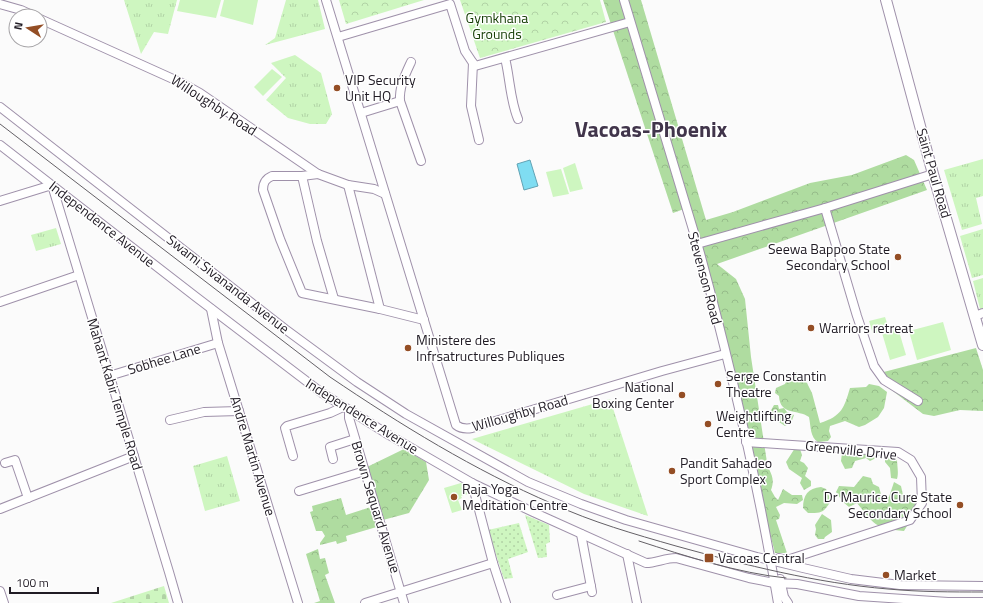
<svg xmlns="http://www.w3.org/2000/svg" width="983" height="603" font-family="'Titillium Web',sans-serif">
<defs>
<pattern id="grass-tufts" width="24" height="20" patternUnits="userSpaceOnUse"><rect width="24" height="20" fill="#cef6c0"/><path d="M3 7l-1-3M5 7V3M7 7l1-3M15 17l-1-3M17 17v-4M19 17l1-3" fill="none" stroke="#b1d2a5"/></pattern>
<pattern id="forest-crowns" width="20" height="18" patternUnits="userSpaceOnUse"><rect width="20" height="18" fill="#afdca0"/><path d="M2 6a3 3 0 1 1 6 0M12 15a3 3 0 1 1 6 0" fill="none" stroke="#96bc8a"/></pattern>
<pattern id="cemetery-stones" width="16" height="16" patternUnits="userSpaceOnUse"><rect width="16" height="16" fill="#cef6c0"/><path d="M2 7V4a2 2 0 0 1 4 0v3zM10 15v-3a2 2 0 0 1 4 0v3z" fill="#b1d2a5"/></pattern>
<pattern id="park-crowns" width="20" height="18" patternUnits="userSpaceOnUse"><rect width="20" height="18" fill="#cef6c0"/><path d="M2 6a3 3 0 1 1 6 0M12 15a3 3 0 1 1 6 0" fill="none" stroke="#b1d2a5"/></pattern>
<pattern id="garden-dots" width="8" height="8" patternUnits="userSpaceOnUse"><rect width="8" height="8" fill="#cef6c0"/><path d="M2 2h.1M6 6h.1" fill="none" stroke="#b1d2a5" stroke-width="1.8" stroke-linecap="round"/></pattern>
</defs>
<rect width="100%" height="100%" fill="#fbfbfb"/>
<g fill="url(#grass-tufts)">
<polygon points="124,0 177,0 168,34 154,32 141,54"/>
<polygon points="286,0 318,0 325,29 265,45 275,38"/>
<polygon points="295,55 321,73 332,114 326,124 310,124 288,118 266,100 286,78 271,63"/>
<polygon points="983,159 983,196 976,198 982,224 962,230 944,170"/>
<polygon points="56,228 61,244 36,251 31,235"/>
<polygon points="983,229 983,275 972,278 960,236"/>
<polygon points="983,278 983,308 980,309 973,281"/>
<polygon points="610,399 648,516 584,494 472,439"/>
<polygon points="227,456 240,501 205,511 193,466"/>
</g>
<g fill="url(#forest-crowns)">
<path d="M603,0h38l65,220 27,-8 77,-29 42,-8 54,-20 8,5 13,30 -210,74 19,15 9,20 6,58 17,112h1c4,8 5,13 2,21l4,7 3,3 5,-11 9,6h10l1,5 -6,4 -13,-1 -8,4 4,8 -1,4 -3,1 11,33h-12l-88,-345 -14,5z"/>
<polygon points="976,348 983,370 983,411 960,410 934,416 923,414 881,382 876,374"/>
<path d="M796,372l11,11 5,10 8,30c22,-7 24,-15 30,-35l16,-1 3,-3 10,2 8,6 -3,16 -6,9 -13,8 -6,2 -14,-6 -15,5 -1,5 2,6 -3,4 -10,1c-8,-5 -7,-15 -9,-25 -11,-8 -29,-1 -30,-21l-4,-3 1,-5 9,-4 5,-10z"/>
<path d="M774,405h4l1,4 5,-1 3,4 7,3 -3,8 -6,3c-6,-5 -9,-4 -15,-8v-6z"/>
<polygon points="795,448 800,449 802,455 800,461 804,463 808,468 805,476 811,481 811,486 804,490 800,483 802,478 789,469 786,462"/>
<polygon points="404,449 426,462 429,480 409,513 383,520 367,467"/>
<polygon points="848,450 852,454 858,451 873,451 876,458 870,461 866,458 855,461 852,468 845,469 841,461 842,453"/>
<path d="M893,453l4,6c0,7 2,14 0,20l-6,-1 -1,-10 -5,-6v-5z"/>
<path d="M863,476l8,2 2,6 6,3 3,11 7,-1 5,-15 7,4 2,9 13,-1 3,12 -15,25c-30,-3 -29,-6 -47,-28l-8,4 -6,-5 -7,-10 3,-6 15,1z"/>
<path d="M821,487l5,2 5,12c-8,12 -9,12 -23,12l-5,-5c0,-13 5,-20 18,-21z"/>
<polygon points="341,498 346,515 374,506 380,526 346,536 347,541 337,544 336,541 320,545 320,543 325,536 322,531 316,531 310,512 313,511 312,506"/>
<polygon points="822,514 831,520 832,532 825,537 824,539 818,539 815,535 816,529 815,525"/>
<polygon points="318,549 320,559 325,558 329,573 325,575 335,603 314,603 320,601 306,554"/>
</g>
<polygon fill="url(#cemetery-stones)" points="164,586 169,603 111,603"/>
<g fill="url(#park-crowns)">
<polygon points="339,0 424,0 346,24"/>
<polygon points="460,0 600,0 606,22 480,58"/>
</g>
<g fill="url(#garden-dots)">
<polygon points="525,515 549,525 550,542 546,544 547,557 538,558"/>
<polygon points="519,523 528,552 508,559 513,578 504,579 488,530"/>
</g>
<g fill="#cef6c0">
<polygon points="180,0 221,0 216,18 177,11"/>
<polygon points="224,0 258,0 253,25 220,16"/>
<polygon points="272,69 282,77 263,96 254,87"/>
<polygon points="575,163 583,189 570,192 563,168"/>
<polygon points="561,169 569,194 553,197 546,172"/>
<polygon points="885,317 889,329 873,334 869,321"/>
<polygon points="943,322 951,350 917,360 909,331"/>
<polygon points="898,328 906,355 890,360 882,333"/>
<polygon points="461,483 465,484 468,494 461,496 462,498 458,500 462,510 452,513 444,488"/>
</g>
<polygon fill="#7fddf2" stroke="#62a3b4" points="530,160 538,186 524,190 517,164"/>
<g fill="none" stroke-linecap="round" stroke-linejoin="round">
<g stroke="#9f91aa" stroke-width="10">
<g id="minor">
<path d="M326,0l130,425c5,4 10,4 16,3l190,-57 63,-17"/>
<path d="M624,0c24,82 50,164 74,246 32,117 60,237 80,357"/>
<polyline points="0,4 21,10 34,16"/>
<polyline points="40,19 182,83 200,93 318,174 348,185 374,189 385,194"/>
<polyline points="338,37 450,4 465,51 475,66 630,22"/>
<path d="M505,58c5,20 5,42 13,61"/>
<path d="M411,62c-6,13 -12,25 -11,39l21,60"/>
<polyline points="473,63 471,106 479,140"/>
<polyline points="0,107 285,329 357,382 406,414 528,482 581,504 626,520 757,557 803,568 851,579 900,585 983,586"/>
<polyline points="361,113 400,101"/>
<path d="M0,145l196,152 126,96 67,42 83,48 61,29 113,51c10,0 19,-5 30,-5l73,20 25,5 23,1 62,12 89,6h35"/>
<path d="M318,174l-16,2h-30c-7,3 -9,7 -9,14l17,49 22,54 78,16 44,11"/>
<polyline points="302,176 317,241 334,299"/>
<polyline points="348,185 380,309"/>
<polyline points="0,201 52,185 169,572 178,603"/>
<polyline points="825,208 857,316 874,366 884,380 918,401"/>
<polyline points="697,244 825,208 933,174"/>
<polyline points="0,302 79,275"/>
<polyline points="211,309 218,343 298,603"/>
<polyline points="975,316 983,313"/>
<polyline points="109,376 218,343"/>
<polyline points="349,410 349,418 404,603"/>
<polyline points="170,420 204,412 239,411"/>
<polyline points="746,442 898,452 911,460 921,477 922,503 910,520 787,560 779,558"/>
<polyline points="293,456 285,428 287,426 330,413 343,407"/>
<polyline points="333,459 330,447 355,439"/>
<polyline points="5,463 15,460 28,498"/>
<polyline points="472,483 493,563 506,603"/>
<polyline points="299,491 365,471"/>
<polyline points="0,509 134,456"/>
<polyline points="581,534 592,592"/>
<polyline points="627,554 637,603"/>
<polyline points="780,579 784,597 788,603"/>
<polyline points="0,591 4,603"/>
<polyline points="557,595 591,586"/>
<polyline points="365,603 493,563"/>
</g>
</g>
<g stroke="#9f91aa" stroke-width="12">
<polyline id="major" points="886,0 933,174 983,345"/>
</g>
<use href="#minor" stroke="#fff" stroke-width="8"/>
<use href="#major" stroke="#fff" stroke-width="10"/>
<g stroke="#646066" stroke-width="1">
<path d="M0,124l330,253c71,48 144,93 223,127 39,18 81,30 123,42 69,19 140,37 212,43 32,3 64,3 95,3"/>
<path d="M639,541c46,15 99,32 147,37"/>
</g>
</g>
<g fill="#944e25" stroke="#fff" stroke-width="1.5">
<circle cx="337" cy="88" r="4"/>
<circle cx="898" cy="257" r="4"/>
<circle cx="811" cy="328" r="4"/>
<circle cx="408" cy="348" r="4"/>
<circle cx="718" cy="384" r="4"/>
<circle cx="682" cy="395" r="4"/>
<circle cx="708" cy="424" r="4"/>
<circle cx="672" cy="471" r="4"/>
<circle cx="454" cy="497" r="4"/>
<circle cx="960" cy="505" r="4"/>
<rect x="704" y="553" width="10" height="10" rx="2"/>
<circle cx="886" cy="575" r="4"/>
</g>
<g text-anchor="middle" stroke-width="3" stroke-linejoin="round" paint-order="stroke">
<g font-size="14" fill="#123b00" stroke="#fff">
<text x="497" y="23">Gymkhana<tspan x="497" dy="16">Grounds</tspan></text>
</g>
<g font-size="14" fill="#201b24" stroke="#fff" text-anchor="start">
<text x="345" y="85">VIP Security<tspan x="345" dy="16">Unit HQ</tspan></text>
<text x="890" y="254" text-anchor="end">Seewa Bappoo State<tspan x="890" dy="16">Secondary School</tspan></text>
<text x="819" y="333">Warriors retreat</text>
<text x="416" y="345">Ministere des<tspan x="416" dy="16">Infrsatructures Publiques</tspan></text>
<text x="726" y="381">Serge Constantin<tspan x="726" dy="16">Theatre</tspan></text>
<text x="674" y="392" text-anchor="end">National<tspan x="674" dy="16">Boxing Center</tspan></text>
<text x="716" y="421">Weightlifting<tspan x="716" dy="16">Centre</tspan></text>
<text x="680" y="468">Pandit Sahadeo<tspan x="680" dy="16">Sport Complex</tspan></text>
<text x="462" y="494">Raja Yoga<tspan x="462" dy="16">Meditation Centre</tspan></text>
<text x="952" y="502" text-anchor="end">Dr Maurice Cure State<tspan x="952" dy="16">Secondary School</tspan></text>
<text x="718" y="563">Vacoas Central</text>
<text x="894" y="580">Market</text>
</g>
<g font-size="14" fill="#201b24" stroke="#fff">
<text transform="translate(214 105) rotate(33)" y="5">Willoughby Road</text>
<text transform="translate(934 173) rotate(74)" y="5">Saint Paul Road</text>
<text transform="translate(102 224) rotate(38)" y="5">Independence Avenue</text>
<text transform="translate(705 278) rotate(75)" y="5">Stevenson Road</text>
<text transform="translate(228 284) rotate(38)" y="5">Swami Sivananda Avenue</text>
<text transform="translate(164 359) rotate(-17)" y="5">Sobhee Lane</text>
<text transform="translate(115 394) rotate(73)" y="5">Mahant Kabir Temple Road</text>
<text transform="translate(520 413) rotate(-16)" y="5">Willoughby Road</text>
<text transform="translate(362 416) rotate(32)" y="5">Independence Avenue</text>
<text transform="translate(851 450) rotate(6)" y="5">Greenville Drive</text>
<text transform="translate(253 456) rotate(73)" y="5">Andre Martin Avenue</text>
<text transform="translate(376 507) rotate(73)" y="5">Brown Sequard Avenue</text>
</g>
<g font-size="22" font-weight="bold" fill="#41354b" stroke="#fff">
<text x="651" y="137">Vacoas-Phoenix</text>
</g>
</g>
<g transform="translate(28 28) rotate(282)"><circle r="19" fill="#ffffff" stroke="#a6a4a7"/>
<path d="M0-3L7 15L0 10L-7 15Z" fill="#944e25"/>
<text y="-6" font-size="11" font-weight="bold" text-anchor="middle" fill="#201b24">N</text>
</g>
<path d="M10 587v6h88v-6" fill="none" stroke="#201b24" stroke-width="2"/>
<text x="16" y="587" font-size="12" fill="#201b24" stroke="#ffffff" stroke-width="3" paint-order="stroke">100 m</text>
</svg>
